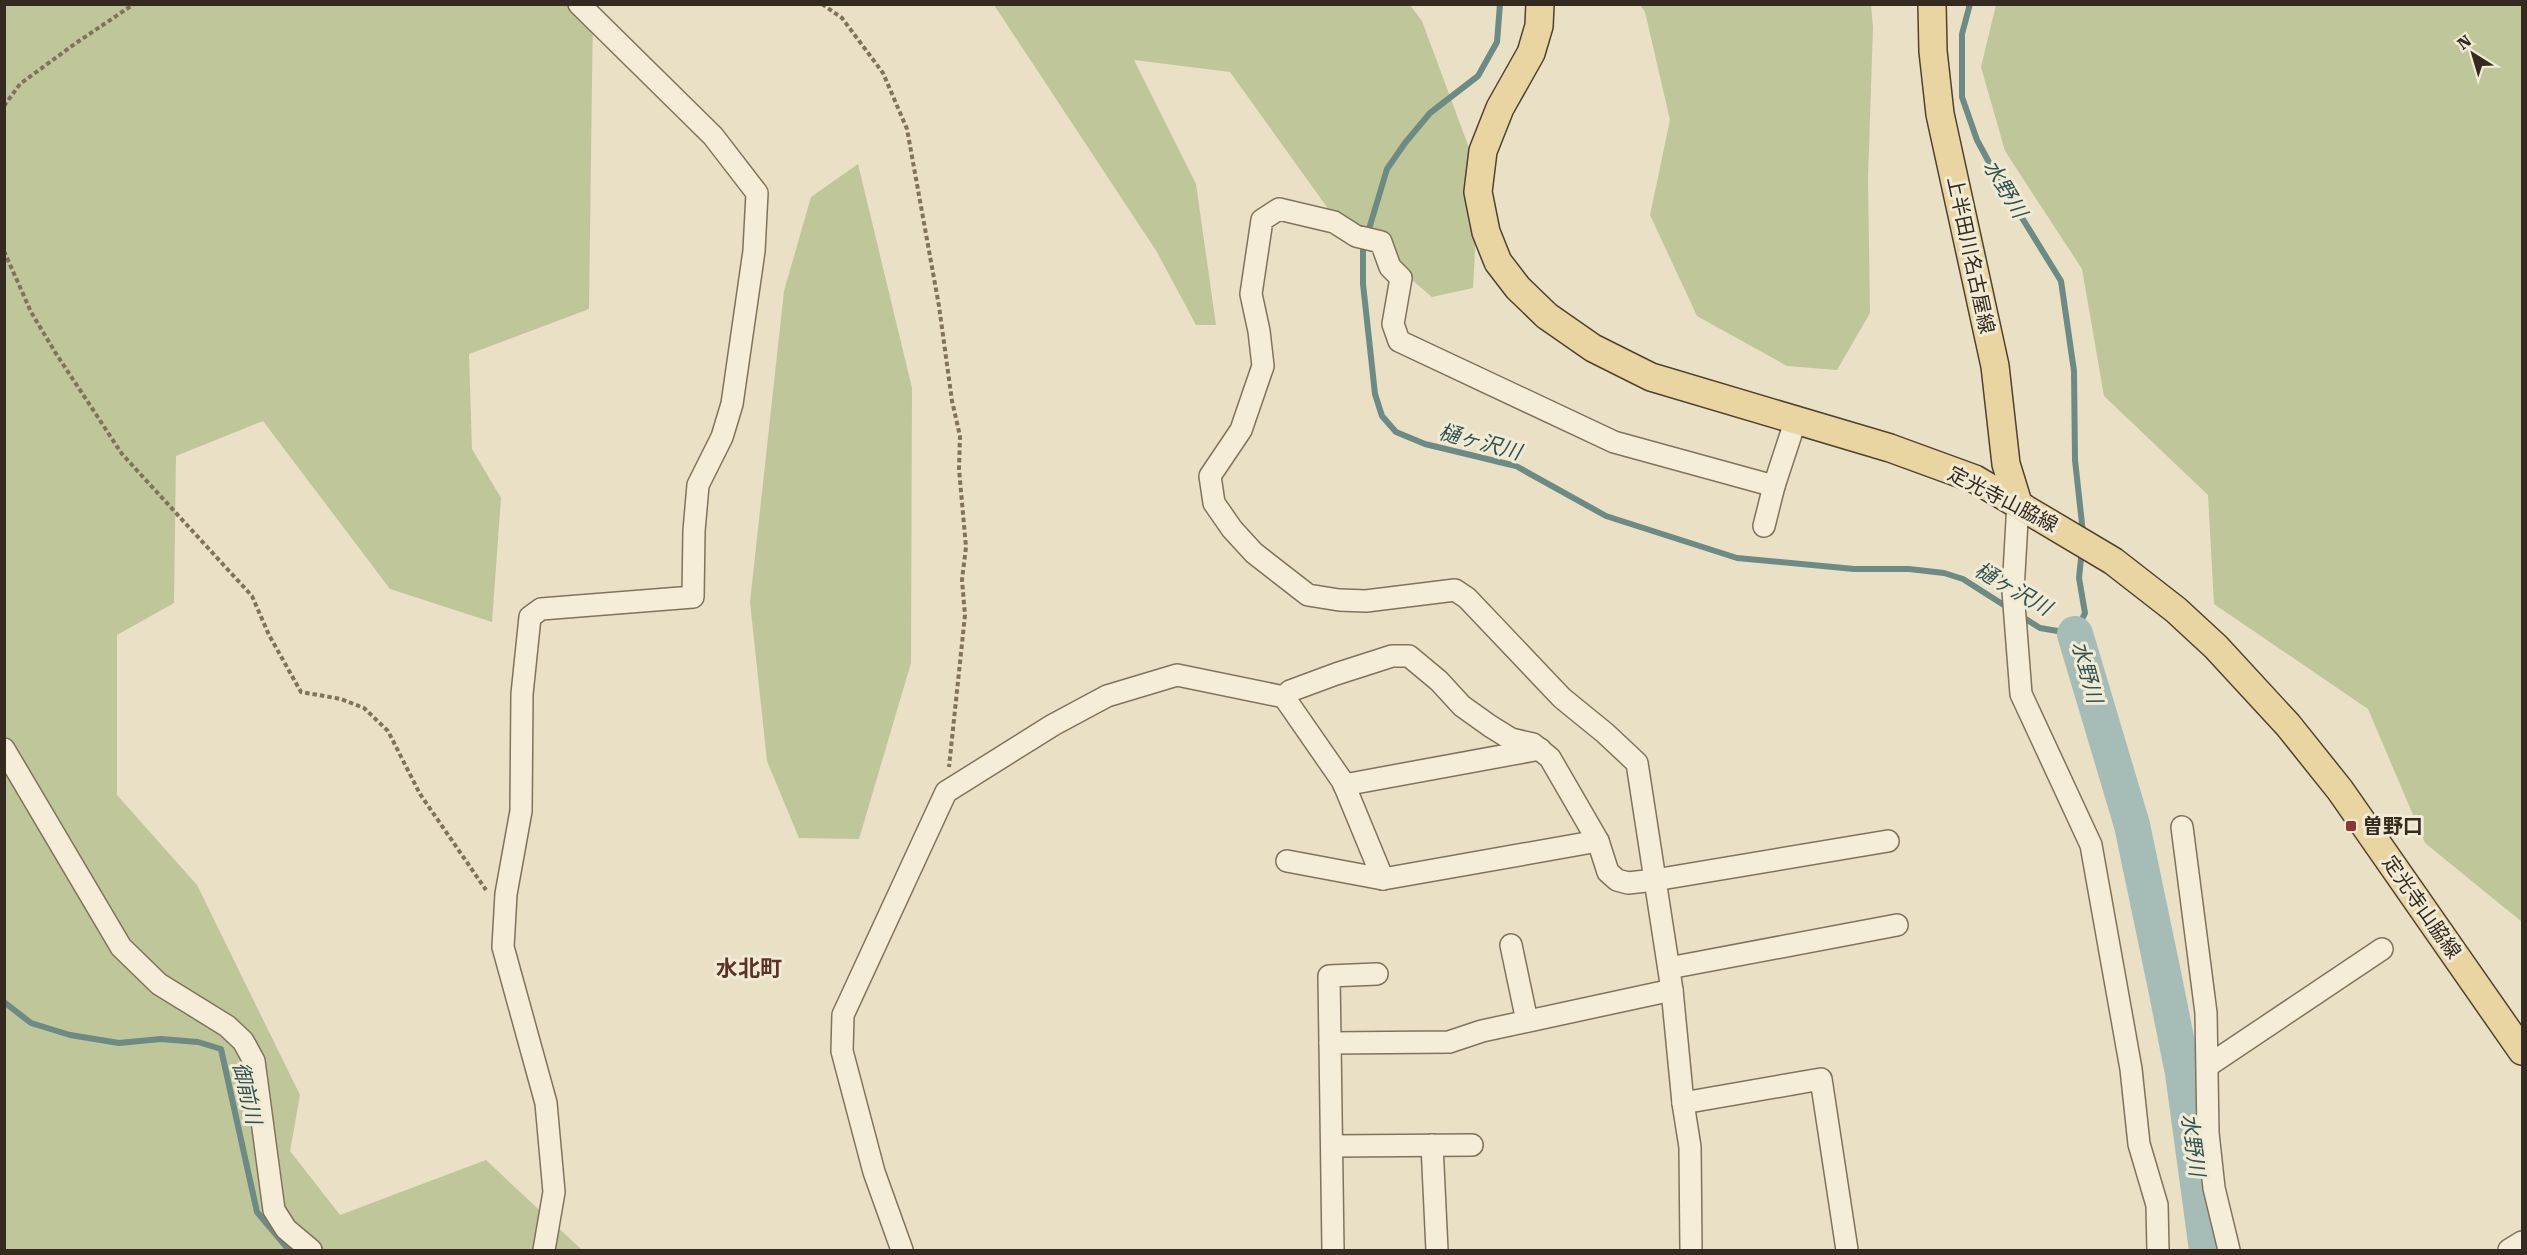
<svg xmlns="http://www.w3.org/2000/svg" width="2527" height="1255" font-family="'Roboto Serif','Noto Sans JP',serif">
<rect width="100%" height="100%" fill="#e9e0c5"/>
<g fill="#bfc69a">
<polygon points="5,5 593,5 589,309 469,354 472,449 501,498 492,622 390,589 263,421 176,456 174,603 117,635 117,795 197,885 300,1095 290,1151 340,1215 486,1160 582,1250 5,1250"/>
<polygon points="994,5 1410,5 1422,21 1479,175 1473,288 1432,297 1329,210 1230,72 1134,60 1196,184 1216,325 1196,325 1157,252"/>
<polygon points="1640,5 1871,5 1873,27 1868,179 1870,313 1837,370 1787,366 1697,316 1650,215 1670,120 1645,12"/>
<polygon points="1996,5 2522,5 2522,922 2425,843 2368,709 2214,604 2208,495 2104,396 2082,269 2005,151 1981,67"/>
<polygon points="858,164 912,388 911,663 859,839 799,838 767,761 750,602 784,291 811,197"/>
</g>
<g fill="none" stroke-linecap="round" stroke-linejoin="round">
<g stroke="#6e8a84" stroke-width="6">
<polyline points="1500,4 1497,42 1478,76 1430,113 1405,143 1387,169 1363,249 1363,284 1375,394 1382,416 1396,432 1425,444 1516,466 1606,516 1737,558 1854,569 1909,569 1944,573 1963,579 2010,609"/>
<polyline points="1970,4 1962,34 1962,97 1977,140 1998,179 2061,281 2074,371 2075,460 2083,533"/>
<polyline points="2021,616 2040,628 2075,634 2085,613 2079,578 2082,549"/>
<polyline points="4,1002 31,1023 70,1035 119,1043 161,1039 198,1042 221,1049 257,1212 289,1250"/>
</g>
<polyline stroke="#a6bdb7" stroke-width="36" points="2075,634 2132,825 2165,983 2183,1073 2207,1250"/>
<g stroke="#82725d" stroke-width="24">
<g id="minor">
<polyline points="2018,503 2013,591 2021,694 2091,845 2131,1069 2139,1144 2157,1205 2158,1250"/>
<polyline points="1764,526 1774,486"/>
<polyline points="1284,697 1290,691 1336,674 1392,656 1409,656 1439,681 1462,706 1490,726 1511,739 1533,744 1550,758 1598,841 1608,872 1617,880 1628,883 1655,880 1888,841"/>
<polyline points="4,749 121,947 159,984 227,1026 243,1041 254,1061 274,1210 286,1229 311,1250"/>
<polyline points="1344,785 1540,749"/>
<polyline points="2182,827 2206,1013 2208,1133 2214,1188 2229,1250"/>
<polyline points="1383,879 1598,841"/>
<polyline points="1511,945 1527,1021"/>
<polyline points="1669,968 1897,925"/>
<polyline points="1330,1043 1329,976 1377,974"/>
<polyline points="2209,1065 2382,949"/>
<polyline points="1683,1103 1821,1079 1847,1250"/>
<polyline points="1432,1145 1437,1250"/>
<polyline points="1332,1146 1472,1145"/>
<polyline points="544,1250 554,1192 546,1103 503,947 506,894 521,811 522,694 530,617 541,609 693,597 694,531 698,485 722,437 732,404 754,251 757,193 713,136 579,4"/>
<polyline points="902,1250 874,1172 842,1051 843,1015 946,792 1053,725 1107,696 1177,675 1284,697 1343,782 1383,879 1287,861"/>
<polyline points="1333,1250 1330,1043 1449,1042 1482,1031 1672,990"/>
<polyline points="1691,1250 1690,1147 1683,1103 1672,990 1637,763 1605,733 1562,698 1467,598 1455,590 1366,601 1339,600 1308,595 1254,553 1232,529 1214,503 1210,476 1241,430 1263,366 1259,331 1251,294 1262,220 1279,209 1334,222 1356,236 1381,242 1390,267 1401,278 1393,324 1399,341 1614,442 1774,486 1796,419"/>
<polyline points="2509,1250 2522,1242"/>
</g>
</g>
<g stroke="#504131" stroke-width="30">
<g id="major">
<polyline points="1540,4 1539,26 1531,53 1500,108 1483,151 1478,192 1486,232 1498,262 1518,288 1547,316 1593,348 1651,377 1890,448 1975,479 2113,561 2176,610 2216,647 2288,725 2340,790 2522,1051"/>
<polyline points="1932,4 1933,51 1940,114 1995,366 2006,464 2018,503"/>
</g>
</g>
<g stroke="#82725d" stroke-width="4" stroke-dasharray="4.5 3" stroke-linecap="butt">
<polyline points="822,4 842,18 883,73 907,129 939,306 952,401 960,436 959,469 966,547 962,580 965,615 949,767"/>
<polyline points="4,106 20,84 76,43 134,4"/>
<polyline points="4,251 31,312 55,352 122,454 252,596 269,635 301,692 341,699 364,708 388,731 420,794 486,890"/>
</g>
<use href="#minor" stroke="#f5edd7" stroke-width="21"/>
<use href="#major" stroke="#e8d5a1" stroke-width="27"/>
</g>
<rect fill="#8a3734" stroke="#f1ead4" stroke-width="2" x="2345" y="820" width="12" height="12" rx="3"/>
<g text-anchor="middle" stroke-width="6" stroke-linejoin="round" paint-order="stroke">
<g font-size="20" fill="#342a1f" stroke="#f1ead4">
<text transform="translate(1971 255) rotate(78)" y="7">上半田川名古屋線</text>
<text transform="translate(2003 499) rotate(27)" y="7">定光寺山脇線</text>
<text transform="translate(2422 907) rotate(55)" y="7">定光寺山脇線</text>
</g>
<g font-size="20" font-weight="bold" fill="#342a1f" stroke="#f1ead4" text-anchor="start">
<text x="2363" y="833">曽野口</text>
</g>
<g font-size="21" font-style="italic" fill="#305251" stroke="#f1ead4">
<text transform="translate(2005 189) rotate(59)" y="7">水野川</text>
<text transform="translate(1480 442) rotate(15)" y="7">樋ヶ沢川</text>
<text transform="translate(2013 589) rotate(30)" y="7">樋ヶ沢川</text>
<text transform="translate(2087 672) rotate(75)" y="7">水野川</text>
<text transform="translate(247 1093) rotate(77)" y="7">御前川</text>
<text transform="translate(2193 1145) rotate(82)" y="7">水野川</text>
</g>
<g font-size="22" font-weight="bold" fill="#5b3223" stroke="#f1ead4">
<text x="749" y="976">水北町</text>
</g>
</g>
<rect width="2527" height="1255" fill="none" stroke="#342a1f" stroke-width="12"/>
<g transform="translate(2473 54) rotate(323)" stroke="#f1ead4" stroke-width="4.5" paint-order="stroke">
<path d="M0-4.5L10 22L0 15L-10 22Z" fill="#342a1f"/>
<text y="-9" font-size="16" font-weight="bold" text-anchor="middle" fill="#342a1f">N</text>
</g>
</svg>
